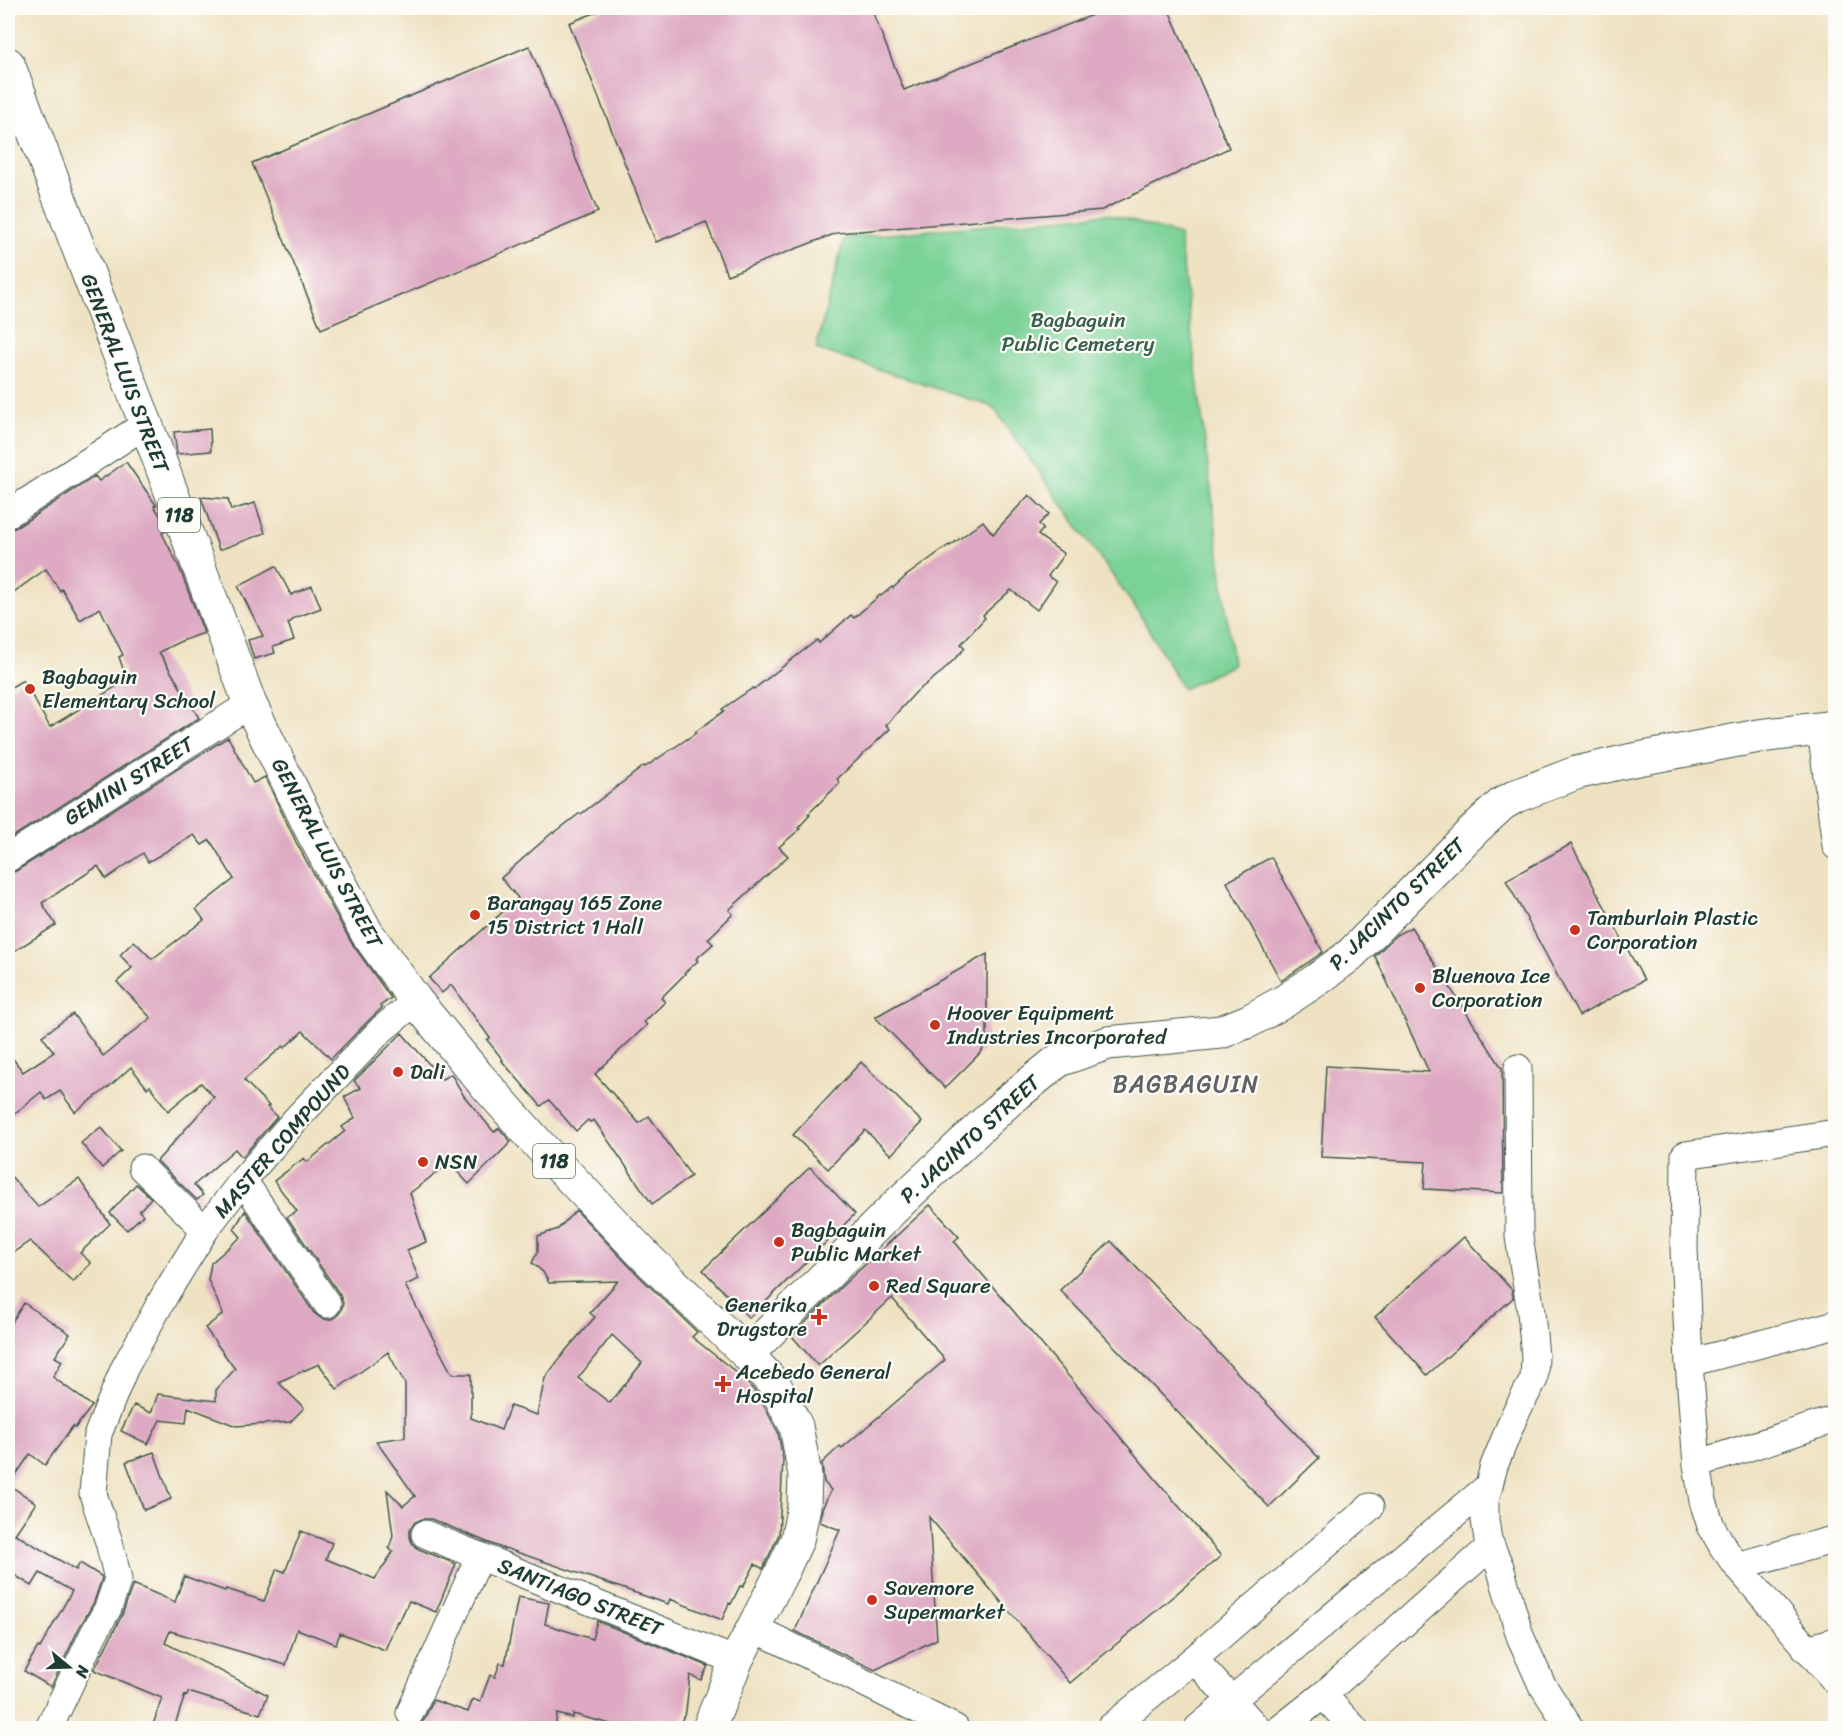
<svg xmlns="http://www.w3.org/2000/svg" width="1843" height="1736" font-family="Sriracha,sans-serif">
<rect width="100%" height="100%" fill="#fdfcf7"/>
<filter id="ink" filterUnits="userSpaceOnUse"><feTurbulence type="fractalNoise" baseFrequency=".0167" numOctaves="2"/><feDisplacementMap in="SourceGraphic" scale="12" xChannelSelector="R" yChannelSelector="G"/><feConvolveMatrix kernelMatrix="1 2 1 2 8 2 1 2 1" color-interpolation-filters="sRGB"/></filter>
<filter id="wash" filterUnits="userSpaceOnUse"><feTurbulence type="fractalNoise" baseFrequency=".008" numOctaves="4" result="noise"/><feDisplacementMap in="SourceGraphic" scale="24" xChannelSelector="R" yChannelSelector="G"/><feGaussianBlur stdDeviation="1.35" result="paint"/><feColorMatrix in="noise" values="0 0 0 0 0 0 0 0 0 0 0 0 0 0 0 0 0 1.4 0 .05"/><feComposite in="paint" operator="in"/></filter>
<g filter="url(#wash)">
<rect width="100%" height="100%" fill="#efe2c2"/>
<polygon fill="#7ad297" stroke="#4c8866" stroke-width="1.5" points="1108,214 1179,235 1233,665 1183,689 1139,613 993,407 816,349 844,238"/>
<g id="blocks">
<g fill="#deaac3" fill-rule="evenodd">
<polygon points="607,8 871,8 904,90 1110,8 1168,8 1229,148 1102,210 837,233 727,275 706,222 656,242 569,23"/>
<polygon points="529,46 598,212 321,329 252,163"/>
<polygon points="210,429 211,451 177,454 174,432"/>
<polygon points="126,462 156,505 154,506 161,517 166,531 162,533 179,567 204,633 179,642 159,652 199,718 11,838 8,832 8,689 23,680 50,727 127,680 119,657 123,655 100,608 80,620 62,589 60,591 46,569 8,596 8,530 17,527 95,476 99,481"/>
<polygon points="1029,495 1049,514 1039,524 1043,529 1038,535 1064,554 1048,576 1056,582 1037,610 1011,590 983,615 985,618 961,644 965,648 943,671 916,692 886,725 890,729 837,779 840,783 808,814 810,815 798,828 800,829 779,847 788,856 729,910 733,914 708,939 713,944 696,959 698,961 684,973 685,974 661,998 665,1002 644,1022 647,1025 595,1074 639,1123 649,1116 691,1176 652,1204 594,1120 590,1122 588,1120 576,1131 549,1100 541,1106 502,1061 503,1060 487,1040 490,1038 451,985 442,993 429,978 518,898 501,878 553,832 554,833 580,813 581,814 644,766 645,767 696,733 695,732 724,711 722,709 753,688 754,689 817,640 819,643 851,615 854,618 880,595 881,596 892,587 893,588 906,576 949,545 950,546 983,521 993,534"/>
<polygon points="201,497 228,499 231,510 255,503 265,533 219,550"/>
<polygon points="276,566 291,595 312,586 321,608 292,619 292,621 288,623 294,640 273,647 275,653 254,659 248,640 263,636 238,586"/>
<polygon points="228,737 253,783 265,777 296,842 351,942 391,998 380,1006 382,1008 371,1018 331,1059 303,1031 284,1048 283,1046 244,1080 269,1106 267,1107 277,1117 242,1157 235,1149 194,1185 203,1195 197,1200 157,1161 214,1097 201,1083 168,1111 150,1086 147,1088 131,1067 110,1086 75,1112 60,1091 46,1100 41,1092 8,1119 8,1052 23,1072 54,1052 42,1036 73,1014 103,1056 151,1018 117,982 132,968 120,955 134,941 152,959 204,920 196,909 234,879 210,840 202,845 194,835 148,862 143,853 106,879 98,866 42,903 56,925 8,955 8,874 16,871"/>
<polygon points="1571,844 1644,980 1579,1016 1506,880"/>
<polygon points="1271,857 1323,952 1281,981 1227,882"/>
<polygon points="1411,927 1502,1068 1503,1193 1424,1189 1426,1162 1321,1157 1326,1066 1429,1072 1375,956 1396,935"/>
<polygon points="987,954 987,1034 982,1051 945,1088 875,1017"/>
<path d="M402,1033l40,46 9,-5 13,22 30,36 5,-4 12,14 -42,42 -20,-21 -39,30 16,49 -19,8 12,29 -14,6 47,89h19v44l30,12 9,-24 27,9 8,-37 22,-29 28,-32 -5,-4 28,-32 -69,2 -6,-11 -11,-9 6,-12v-15l20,-7 18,-19 58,61 63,61 -5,5 50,40 16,18 20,37 5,27 -4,75 -16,35 -8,-5 -12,23 -3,-1 -9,18 -2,-1 -7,17 -52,-21 -2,5 -163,-56 -1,1 -73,-30h-9l-7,3 -5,7v8l2,6 7,6 37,15 -20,48 -27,-11 -10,21 -2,-1 -12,29 -45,-17 -4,11 -39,-15 -11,36 -116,-34 -5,12 103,52 -8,19 -72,-22 -1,4 -2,-1 -11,33h-22l10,-30 -68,-28 28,-55 11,-31 42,18 9,-26 41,15 1,-2 38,12 13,-32 8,3 16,-41 31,12 -6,16 49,20 18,-27 -4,-4 4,-12 -6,-46 16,16 12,-10 -39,-55 29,-4v-53l-17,-32 -51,37 -18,-25 -41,18 26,26 -14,14 -54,4 -48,-19 -2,16 -26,-3 -12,24 -27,-13 13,-26 17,8 7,-19 58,7v-11l19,-21 -30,-41 18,-14 -15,-34 3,-17 30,-26 -7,-8 11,-18 69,102 7,5 8,2 7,-3 5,-6 2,-8 -3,-8 -53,-78 10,-6 -23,-30 30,-23 3,4 38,-31 -3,-4 13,-9 -11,-21 17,-9 -7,-7zM612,1335l30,28 -32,40 -32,-25z"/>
<polygon points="861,1062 922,1122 891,1155 865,1130 828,1169 793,1135"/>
<polygon points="101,1127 121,1151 102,1168 81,1143"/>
<polygon points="810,1167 855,1214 749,1318 703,1270"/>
<polygon points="8,1173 38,1207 79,1179 110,1224 80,1253 91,1263 73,1282 30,1241 8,1256"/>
<polygon points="136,1184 151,1198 139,1211 143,1215 127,1230 110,1213"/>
<polygon points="930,1205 959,1237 954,1241 1221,1556 1070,1683 929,1517 937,1639 875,1670 795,1631 840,1530 820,1522 822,1509 831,1490 824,1482 822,1463 840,1446 842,1448 945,1360 892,1298 818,1366 792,1336 844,1284"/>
<polygon points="1464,1237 1512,1290 1513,1298 1427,1375 1375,1317"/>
<polygon points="1111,1241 1319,1458 1269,1507 1060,1290"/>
<polygon points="24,1303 70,1334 55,1357 62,1361 53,1377 92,1406 75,1428 73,1426 45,1465 30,1454 9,1485 36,1503 15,1534 76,1570 80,1563 101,1576 102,1578 94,1602 79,1628 51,1687 24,1671 38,1647 40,1648 72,1591 40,1573 32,1586 8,1571 8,1328"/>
<polygon points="154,1452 171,1499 144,1510 126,1462"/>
<polygon points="518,1597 549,1603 545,1624 592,1639 597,1621 708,1666 701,1680 690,1675 686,1711 678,1728 625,1728 573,1714 573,1718 557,1714 555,1728 415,1728 424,1720 433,1700 468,1712 473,1699 480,1702 490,1675 495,1677 500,1663 505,1664"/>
</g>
</g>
</g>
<g filter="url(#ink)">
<use href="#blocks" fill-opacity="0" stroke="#3e5649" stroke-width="1.5"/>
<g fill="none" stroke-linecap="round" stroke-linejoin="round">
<g stroke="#3e5649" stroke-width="29">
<g id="street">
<polyline points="8,514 146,424"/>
<polyline points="1821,729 1836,846"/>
<polyline points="8,858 250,704"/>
<polyline points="1518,1068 1519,1237 1531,1312 1535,1357 1534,1379 1515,1414 1494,1466 1485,1500 1485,1520 1488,1540 1500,1567 1520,1636 1541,1683 1570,1728"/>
<polyline points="1836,1133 1685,1155 1684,1249 1689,1363 1697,1464 1703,1501 1711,1526 1723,1547 1737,1566 1836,1682"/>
<polyline points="142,1168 205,1230"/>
<polyline points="243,1180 327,1304"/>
<polyline points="1689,1363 1836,1324"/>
<polyline points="1697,1464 1836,1419"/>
<polyline points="425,1534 736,1661"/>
<polyline points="1737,1566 1836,1539"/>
<polyline points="752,1627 955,1728"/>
<polyline points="1806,1649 1836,1641"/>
<polyline points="1194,1659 1257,1728"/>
<polyline points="1323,1695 1354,1728"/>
<polyline points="410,1713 480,1556"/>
<polyline points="49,1728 93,1635 108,1608 118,1579 109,1542 93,1494 98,1434 124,1369 166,1293 205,1230 243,1180 296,1119 382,1029 416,1001"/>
<polyline points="1110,1728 1194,1659 1370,1507"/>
<polyline points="1198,1728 1489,1486"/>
<polyline points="1281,1728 1323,1695 1491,1546"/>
</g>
</g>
<g stroke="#3e5649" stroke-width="35">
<polyline id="secondary" points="747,1354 900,1202 1008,1101 1059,1060 1108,1043 1221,1032 1249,1021 1283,1002 1318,979 1350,955 1478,826 1502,804 1516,796 1576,773 1628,761 1759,736 1836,727"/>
</g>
<g stroke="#3e5649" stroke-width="35">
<polyline id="primary" points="8,64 146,424 250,704 313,833 367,933 416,1001 477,1075 540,1146 647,1258 747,1354 774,1384 796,1426 805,1475 804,1506 797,1540 783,1570 736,1661 709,1728"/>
</g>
<use href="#street" stroke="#fff" stroke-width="27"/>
<use href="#secondary" stroke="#fff" stroke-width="33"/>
<use href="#primary" stroke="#fff" stroke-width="33"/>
</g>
</g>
<g fill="#c8321e" stroke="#fdfcf7" stroke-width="2">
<circle cx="30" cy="689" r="6"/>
<circle cx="475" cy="915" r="6"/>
<circle cx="1575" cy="930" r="6"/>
<circle cx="1420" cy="988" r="6"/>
<circle cx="935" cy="1025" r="6"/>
<circle cx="398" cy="1072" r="6"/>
<circle cx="423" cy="1162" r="6"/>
<circle cx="779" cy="1242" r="6"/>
<circle cx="874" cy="1286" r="6"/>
<path d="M816 1308h6v6h6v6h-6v6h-6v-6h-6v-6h6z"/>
<path d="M720 1375h6v6h6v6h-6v6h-6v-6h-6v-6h6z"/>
<circle cx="872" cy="1600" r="6"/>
</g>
<g text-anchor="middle" stroke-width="4.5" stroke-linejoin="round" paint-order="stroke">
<g fill="#fdfcf7" stroke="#62766e" stroke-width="1.5">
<rect x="158" y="498" width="42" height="34" rx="4.5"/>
<rect x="533" y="1144" width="42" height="34" rx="4.5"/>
</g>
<g font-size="20" font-weight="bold" fill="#1f3d34">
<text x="179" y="522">118</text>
<text x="554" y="1168">118</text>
</g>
<g font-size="21" fill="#36624d" stroke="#fdfcf7">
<text x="1078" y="327">Bagbaguin<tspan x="1078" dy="24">Public Cemetery</tspan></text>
</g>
<g font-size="21" fill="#1f3d34" stroke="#fdfcf7">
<text transform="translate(125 373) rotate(69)" y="7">GENERAL LUIS STREET</text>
<text transform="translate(129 781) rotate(-32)" y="7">GEMINI STREET</text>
<text transform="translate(327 853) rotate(62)" y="7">GENERAL LUIS STREET</text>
<text transform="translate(1397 904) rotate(-44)" y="7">P. JACINTO STREET</text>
<text transform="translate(970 1139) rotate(-42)" y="7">P. JACINTO STREET</text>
<text transform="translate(282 1141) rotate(-49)" y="7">MASTER COMPOUND</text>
<text transform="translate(580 1597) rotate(22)" y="7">SANTIAGO STREET</text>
</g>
<g font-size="21" fill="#1f3d34" stroke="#fdfcf7" text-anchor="start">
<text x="42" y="684">Bagbaguin<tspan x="42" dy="24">Elementary School</tspan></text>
<text x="487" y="910">Barangay 165 Zone<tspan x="487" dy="24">15 District 1 Hall</tspan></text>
<text x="1587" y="925">Tamburlain Plastic<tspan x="1587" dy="24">Corporation</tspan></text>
<text x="1432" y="983">Bluenova Ice<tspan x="1432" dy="24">Corporation</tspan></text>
<text x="947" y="1020">Hoover Equipment<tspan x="947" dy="24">Industries Incorporated</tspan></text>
<text x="410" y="1079">Dali</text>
<text x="435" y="1169">NSN</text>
<text x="791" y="1237">Bagbaguin<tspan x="791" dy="24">Public Market</tspan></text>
<text x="886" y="1293">Red Square</text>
<text x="807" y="1312" text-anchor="end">Generika<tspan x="807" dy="24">Drugstore</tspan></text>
<text x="736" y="1379">Acebedo General<tspan x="736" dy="24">Hospital</tspan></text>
<text x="884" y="1595">Savemore<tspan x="884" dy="24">Supermarket</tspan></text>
</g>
<g font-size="24" letter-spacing="1.5" fill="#626366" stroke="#fdfcf7">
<text x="1186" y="1092">BAGBAGUIN</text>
</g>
</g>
<rect width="1843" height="1736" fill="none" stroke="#fdfcf7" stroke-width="30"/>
<g transform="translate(69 1667) rotate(109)" stroke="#fdfcf7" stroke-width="4.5" paint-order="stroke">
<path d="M0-4.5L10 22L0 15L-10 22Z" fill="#1f3d34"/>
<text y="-9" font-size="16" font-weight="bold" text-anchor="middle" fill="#1f3d34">N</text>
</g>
</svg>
